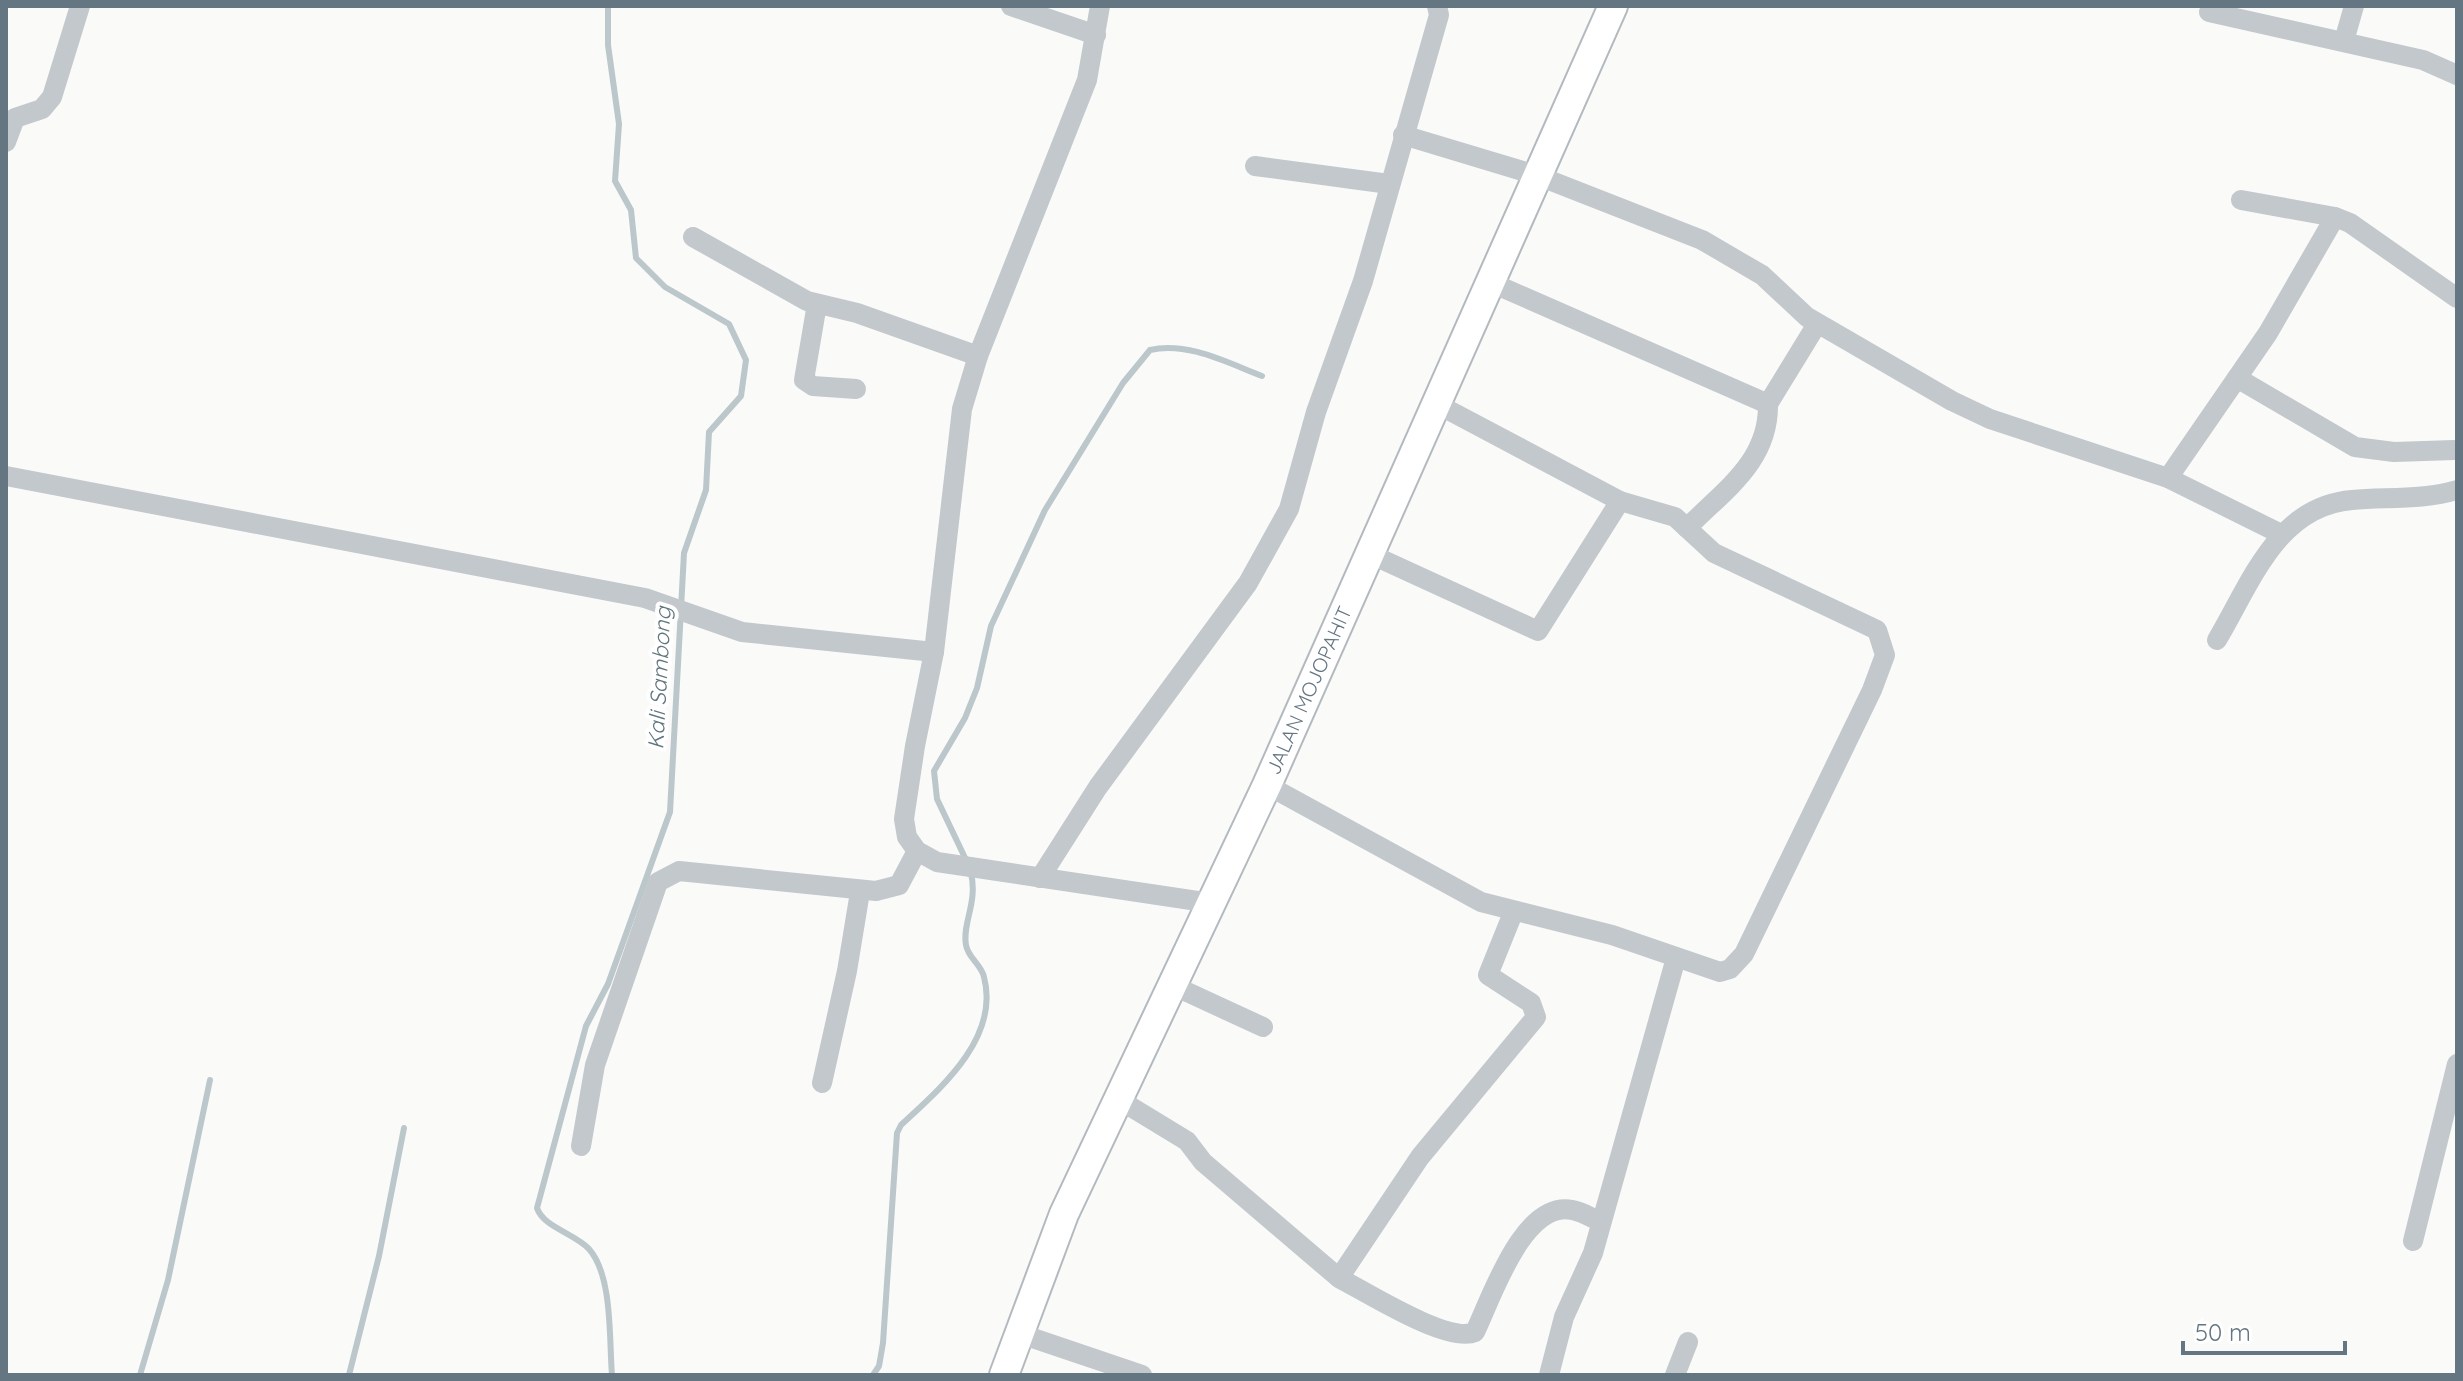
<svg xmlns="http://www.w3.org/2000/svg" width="2463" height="1381" font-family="Quicksand,sans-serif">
<rect width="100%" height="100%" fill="#fafaf8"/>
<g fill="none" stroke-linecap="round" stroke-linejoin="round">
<g stroke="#bbc7cb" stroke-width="6">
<path d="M608,6v39l11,79 -4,57 16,29 5,48 29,29 64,37 17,36 -5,36 -32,36 -3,58 -22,63 -14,259 -62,172 -22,42 -49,182c6,19 39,26 52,41 24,27 20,91 23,126"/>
<path d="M967,862l-30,-63 -3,-28 31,-53 12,-30 14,-62 54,-116 78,-127 27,-33c37,-9 78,13 112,26"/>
<polyline points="140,1375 168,1280 210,1080"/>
<polyline points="349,1375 379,1256 404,1128"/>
<path d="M873,1375l6,-9 4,-23 14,-210 4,-8c40,-37 99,-87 83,-148 -3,-13 -16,-19 -18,-32 -4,-22 12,-42 5,-72"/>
</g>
<g stroke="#b3babf" stroke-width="32">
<g id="secondary">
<path id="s1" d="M1004,1375l60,-161 203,-429 346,-779"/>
</g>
</g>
<g stroke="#c3c8cc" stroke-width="20">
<polyline points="1011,6 1096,35"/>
<polyline points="1100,6 1087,80 978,356 962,409 934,652 915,746 904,819 907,837 917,851 937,862 1211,903"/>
<polyline points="2209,12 2423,60 2457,75"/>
<polyline points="2344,41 2354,6"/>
<polyline points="1403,135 1536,175 1702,240 1762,275 1807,317 1952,401 1990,419 2168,478 2281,534"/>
<polyline points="6,142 15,118 42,109 52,97 80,6"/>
<polyline points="1255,166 1389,184"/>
<polyline points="2241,200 2335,217"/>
<polyline points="693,237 807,301 857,313 978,356"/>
<polyline points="1492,283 1768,404 1817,324"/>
<polyline points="817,304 804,380 813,386 856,389"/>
<polyline points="2237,378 2355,447 2394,452 2454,450"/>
<polyline points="6,476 645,598 742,632 934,652"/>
<polyline points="2168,478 2268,333 2335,217 2350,223 2457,298"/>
<path d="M1687,528c37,-38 82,-66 81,-124"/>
<polyline points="1370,554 1538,631 1620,501"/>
<path d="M2217,640c34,-57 60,-134 135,-140 36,-3 71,0 105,-10"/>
<polyline points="1267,785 1481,902 1612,935 1720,972 1730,969 1744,954 1872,690 1885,655 1877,630 1714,553 1675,517 1620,501 1437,404"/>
<polyline points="1040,878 1098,787 1248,583 1289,509 1316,412 1363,281 1439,15 1437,6"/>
<polyline points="1172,985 1263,1027"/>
<polyline points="822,1083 847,971 860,892"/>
<polyline points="1118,1099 1187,1141 1203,1162 1339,1278 1420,1157 1536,1017 1531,1003 1488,975 1513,913"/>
<polyline points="581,1146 595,1065 658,882 679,871 876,891 899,885 917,851"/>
<polyline points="2413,1241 2457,1064"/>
<path d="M1339,1278c29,15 109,66 136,54 16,-33 48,-132 97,-122 9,1 20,8 29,12"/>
<polyline points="1018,1333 1142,1375"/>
<polyline points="1549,1375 1564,1317 1593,1253 1676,958"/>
<polyline points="1675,1375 1688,1342"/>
</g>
<use href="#secondary" stroke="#fff" stroke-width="28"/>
</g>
<g text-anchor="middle" stroke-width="8" stroke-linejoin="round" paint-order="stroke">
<g font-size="20" fill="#657683" stroke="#fff">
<text dy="7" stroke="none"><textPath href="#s1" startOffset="750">JALAN MOJOPAHIT</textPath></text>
</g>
<g font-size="22" font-style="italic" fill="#60757c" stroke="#fff">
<text transform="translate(659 678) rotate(-87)" y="8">Kali Sambong</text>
</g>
</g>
<rect width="2463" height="1381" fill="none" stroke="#657683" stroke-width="16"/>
<path d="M2183 1341v12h162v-12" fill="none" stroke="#657683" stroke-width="4"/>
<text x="2195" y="1341" font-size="24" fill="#657683" stroke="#ffffff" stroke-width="6" paint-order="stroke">50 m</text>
</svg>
